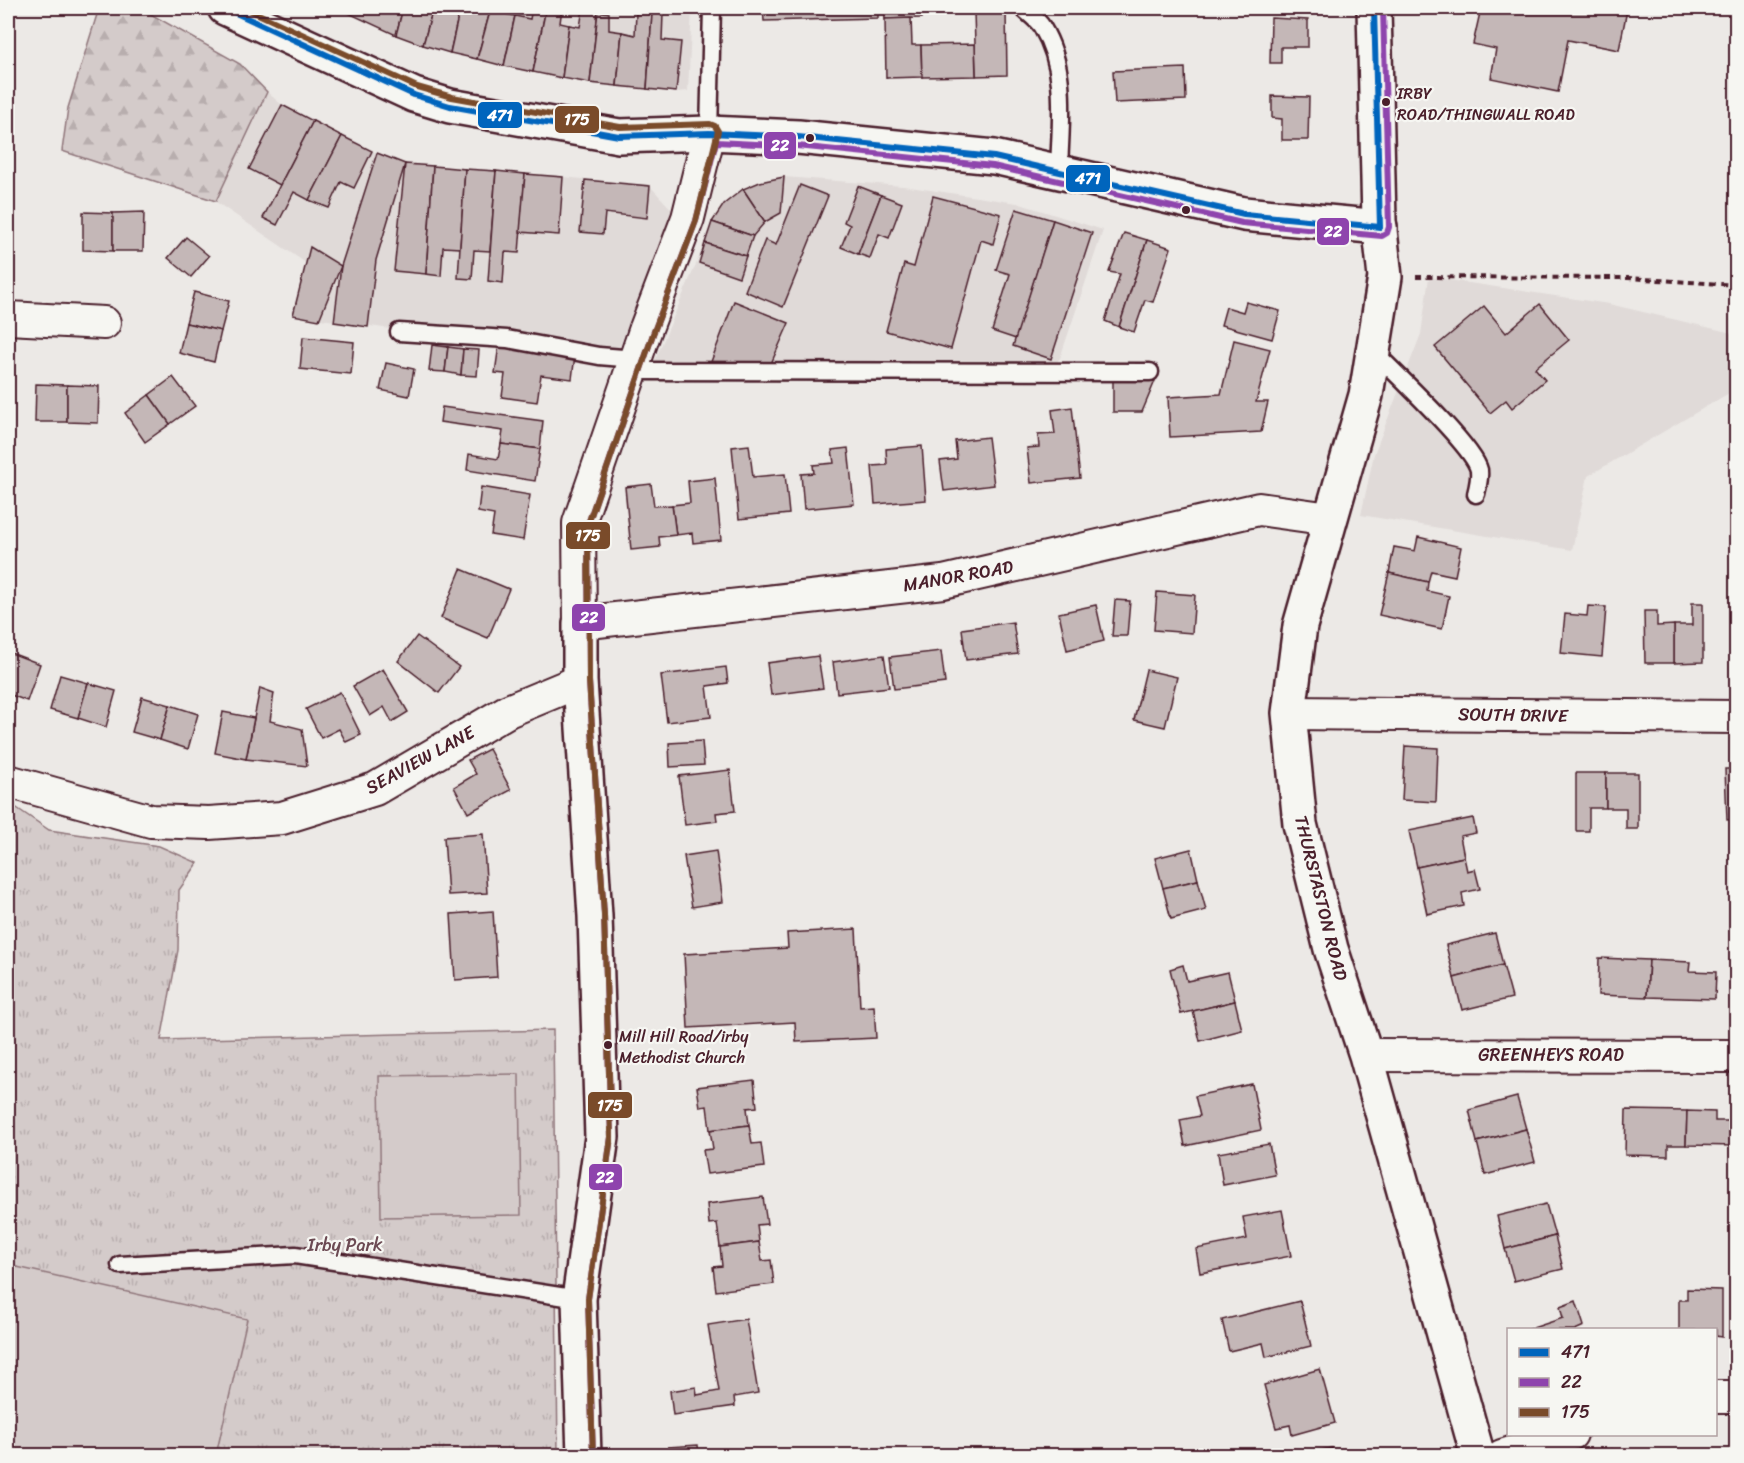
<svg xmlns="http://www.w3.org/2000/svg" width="1744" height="1463" font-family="Sriracha,sans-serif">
<defs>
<pattern id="grass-tufts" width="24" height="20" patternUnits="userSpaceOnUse" patternTransform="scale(1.5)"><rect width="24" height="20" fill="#d4cbca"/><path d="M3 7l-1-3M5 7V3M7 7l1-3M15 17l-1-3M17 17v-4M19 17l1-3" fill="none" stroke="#b8aeae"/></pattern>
<pattern id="forest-firs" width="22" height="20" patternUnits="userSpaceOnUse" patternTransform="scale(1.5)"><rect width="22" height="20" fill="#d4cbca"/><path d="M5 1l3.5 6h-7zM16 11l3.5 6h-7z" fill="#b8aeae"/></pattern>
</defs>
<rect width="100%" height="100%" fill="#ece9e6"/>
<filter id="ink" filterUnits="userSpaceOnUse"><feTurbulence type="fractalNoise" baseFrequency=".0167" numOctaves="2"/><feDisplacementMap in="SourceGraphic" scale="12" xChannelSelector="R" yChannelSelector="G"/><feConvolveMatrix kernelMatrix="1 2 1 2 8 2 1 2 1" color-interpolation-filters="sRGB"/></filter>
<g filter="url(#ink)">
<g fill="#e0dad8">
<polygon points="336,8 692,8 688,91 676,92 590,83 533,72 423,45 396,35"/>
<polygon points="267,92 282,105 372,151 405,164 563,177 650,186 674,212 614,361 293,315 306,263 216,202"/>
<polygon points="784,177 903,186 1017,203 1103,230 1060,358 1055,365 653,365 705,243 724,204 743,189 760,182"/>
<polygon points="1429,277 1609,304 1736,334 1736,389 1588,476 1572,550 1361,515 1374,454 1421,334"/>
</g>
<polygon fill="url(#grass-tufts)" stroke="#8f757a" stroke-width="1.5" points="8,802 49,830 159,846 198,863 179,890 178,950 161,1040 553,1030 558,1455 8,1455"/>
<polygon fill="url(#forest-firs)" stroke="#8f757a" stroke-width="1.5" points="99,8 140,8 240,64 267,92 216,201 62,151 68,108"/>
<g fill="#d4cbca" stroke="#8f757a" stroke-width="1.5">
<polygon points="519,1074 521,1215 381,1217 379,1076"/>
<polygon points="8,1265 247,1319 216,1455 8,1455"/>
</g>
<g fill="#c4b7b7" stroke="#4a1f2b" stroke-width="1.5">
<polygon points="343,8 403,8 396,35 342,10"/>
<polygon points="403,8 433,8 423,45 396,35"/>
<polygon points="433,8 460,8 450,53 423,45"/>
<polygon points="460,8 491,8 477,59 450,53"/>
<polygon points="491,8 505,8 504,14 515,16 504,66 477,59"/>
<polygon points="532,8 546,8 533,72 504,66 515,16 530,19"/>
<polygon points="546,8 562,8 560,23 569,25 562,78 533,72"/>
<polygon points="763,8 878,8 878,18 764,21"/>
<polygon points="884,8 922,8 922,18 885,19"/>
<polygon points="1481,8 1617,8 1627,10 1619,50 1568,40 1558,92 1491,78 1496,49 1473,44"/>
<polygon points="583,9 598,11 590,83 562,78 569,25 580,27"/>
<polygon points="598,11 609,13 609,30 622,32 617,86 590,83"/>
<polygon points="1006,11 1007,75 976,76 974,12"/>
<polygon points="636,13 652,14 647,89 617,86 622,32 635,35"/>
<polygon points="652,14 663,14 662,40 681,42 676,92 647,89"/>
<polygon points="911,18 912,45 921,45 922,77 886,78 885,19"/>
<polygon points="1271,18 1308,20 1308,47 1281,47 1281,63 1270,63"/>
<polygon points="975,44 976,76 922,77 921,45"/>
<polygon points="1185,68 1186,100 1115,103 1113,71"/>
<polygon points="1272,96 1309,97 1308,140 1282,140 1282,119 1272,118"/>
<polygon points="282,105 313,121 280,185 249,169"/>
<polygon points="313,121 342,136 309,200 294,192 277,225 263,218"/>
<polygon points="342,136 372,151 354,188 341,182 329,208 309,200"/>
<polygon points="377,153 405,164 376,260 368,327 334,322 341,266"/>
<polygon points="405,164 433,166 426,274 394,271"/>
<polygon points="433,166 465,169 460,248 443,247 441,276 426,274"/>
<polygon points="465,169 496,171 490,251 474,250 472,279 458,278"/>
<polygon points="496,171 525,174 519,253 505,252 503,283 488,281"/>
<polygon points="525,174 563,177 559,235 520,232"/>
<polygon points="784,177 781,213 765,222 743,189 760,182"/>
<polygon points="585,180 650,186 647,218 605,213 603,234 580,232"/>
<polygon points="800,185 828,196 783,307 745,291 765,240 776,245"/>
<polygon points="858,186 881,195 858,254 841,247 850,225 844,222"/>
<polygon points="743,189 765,222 753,236 712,222 724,204"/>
<polygon points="881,195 902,203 889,238 879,234 870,258 858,254"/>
<polygon points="933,196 1001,214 993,244 981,240 951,349 886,331 904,264 914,267"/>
<polygon points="1016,209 1053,220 1016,339 992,331 1010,274 996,270"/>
<polygon points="83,212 113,213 113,251 83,250"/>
<polygon points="144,212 143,251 113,251 113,213"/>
<polygon points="1053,220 1092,233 1051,359 1013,346"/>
<polygon points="712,222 753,236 746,256 705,243"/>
<polygon points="1124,233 1147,240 1119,327 1105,321 1120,274 1109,272"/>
<polygon points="186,237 209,256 191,277 168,258"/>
<polygon points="1147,240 1171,248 1153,302 1145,300 1134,332 1119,327"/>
<polygon points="705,243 746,256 739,277 699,263"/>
<polygon points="310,247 341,266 319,320 293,315"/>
<polygon points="194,292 229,301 221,331 186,323"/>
<polygon points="734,301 789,323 769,368 709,367"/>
<polygon points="1246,302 1280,311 1272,339 1221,325 1226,307 1243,312"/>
<polygon points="1540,304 1569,340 1535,368 1545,380 1512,408 1506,400 1490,413 1435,347 1484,306 1506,333"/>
<polygon points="186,323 221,331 214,362 179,353"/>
<polygon points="303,337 354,342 351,374 300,369"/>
<polygon points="1234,340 1270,349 1256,402 1268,402 1261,432 1170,437 1168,397 1221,394"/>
<polygon points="432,345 448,347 445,372 429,371"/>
<polygon points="499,345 575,355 572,379 541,375 537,402 502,397 505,374 495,373"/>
<polygon points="448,347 463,349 461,375 445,372"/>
<polygon points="463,349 479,350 477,376 461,375"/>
<polygon points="8,359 11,359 9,397 8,397"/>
<polygon points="386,363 414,369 409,396 380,390"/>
<polygon points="173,377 195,406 170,424 149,395"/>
<polygon points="1113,381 1155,381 1142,412 1113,412"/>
<polygon points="36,384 67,385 67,422 35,422"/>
<polygon points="67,385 99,386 98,423 67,422"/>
<polygon points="149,395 170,424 145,442 125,413"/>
<polygon points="442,407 543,421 540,449 501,444 503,431 440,422"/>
<polygon points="1072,407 1080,478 1031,483 1027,448 1039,447 1038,435 1055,434 1052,410"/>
<polygon points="988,437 994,485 944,491 940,461 957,459 955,441"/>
<polygon points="501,444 540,449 535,481 467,470 469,454 498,459"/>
<polygon points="749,445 753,477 785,474 789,514 739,519 732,447"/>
<polygon points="922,446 926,500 875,504 872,466 887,465 886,449"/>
<polygon points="848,448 854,504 804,509 801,474 814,473 813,465 834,463 832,450"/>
<polygon points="715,478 721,540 693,543 692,533 676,535 672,505 690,503 688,481"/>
<polygon points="651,484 654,506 672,505 676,535 659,537 660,547 631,550 625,487"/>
<polygon points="481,487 530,495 523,540 491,535 494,515 478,512"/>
<polygon points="1418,537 1461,547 1455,576 1431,571 1428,582 1389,573 1394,547 1415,551"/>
<polygon points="461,569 509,589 488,638 441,618"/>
<polygon points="1389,573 1428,582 1427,591 1449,596 1442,629 1379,615"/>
<polygon points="1157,592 1195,595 1192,633 1154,630"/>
<polygon points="1115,600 1130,601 1127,636 1112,636"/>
<polygon points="1692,603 1703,603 1703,662 1674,663 1674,625 1692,625"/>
<polygon points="1096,605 1104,641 1067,650 1059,613"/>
<polygon points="1588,606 1606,607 1602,657 1561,653 1565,614 1587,616"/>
<polygon points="1644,611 1657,611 1657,626 1674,625 1674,663 1645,663"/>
<polygon points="1013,622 1018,654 966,660 962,629"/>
<polygon points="417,636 459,667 439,693 398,661"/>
<polygon points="941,651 945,683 894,689 890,657"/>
<polygon points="11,653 40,664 27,701 8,694 8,662"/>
<polygon points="884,655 889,687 837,693 833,662"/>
<polygon points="818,656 823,688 771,695 767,663"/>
<polygon points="726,667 728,683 707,686 711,717 667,722 661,675"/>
<polygon points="383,669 408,712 392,722 384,707 370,716 353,686"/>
<polygon points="1146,670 1177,677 1165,727 1134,720"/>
<polygon points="60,675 88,683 78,718 50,710"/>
<polygon points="88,683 116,691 106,727 78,718"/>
<polygon points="260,688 274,693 270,721 302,729 307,766 246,759"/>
<polygon points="340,692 361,735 346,742 339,729 321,738 306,709"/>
<polygon points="142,697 170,705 160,740 132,732"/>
<polygon points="170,705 198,714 188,749 160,740"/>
<polygon points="223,712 254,718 246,759 215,753"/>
<polygon points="702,741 704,765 670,767 669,743"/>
<polygon points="1405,746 1438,748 1436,802 1402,800"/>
<polygon points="489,749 511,790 468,813 454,787 476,774 468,760"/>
<polygon points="1725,769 1736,769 1736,819 1727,820"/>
<polygon points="730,770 735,811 716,813 717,821 685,825 679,776"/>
<polygon points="1576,773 1606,773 1606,808 1589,808 1589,831 1576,831"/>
<polygon points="1606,773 1638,773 1638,829 1626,829 1626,808 1606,808"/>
<polygon points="1473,818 1476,833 1460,836 1464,857 1417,867 1409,831"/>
<polygon points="483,834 487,893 448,895 444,837"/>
<polygon points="1191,849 1198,880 1163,888 1155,858"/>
<polygon points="716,851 723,902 692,907 684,856"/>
<polygon points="1464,857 1467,871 1475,869 1480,889 1462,893 1464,906 1427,914 1417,867"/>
<polygon points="1198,880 1206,910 1171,919 1163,888"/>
<polygon points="493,911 497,977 455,980 451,914"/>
<polygon points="856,929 860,1007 874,1006 876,1038 796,1042 795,1022 688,1028 684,954 788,948 787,933"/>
<polygon points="1495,933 1503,965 1454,978 1446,945"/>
<polygon points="1599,958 1649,960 1647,997 1598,995"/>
<polygon points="1649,960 1690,962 1689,971 1716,972 1715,999 1647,997"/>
<polygon points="1183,965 1187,981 1228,972 1235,1001 1181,1014 1170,969"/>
<polygon points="1503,965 1512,998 1462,1010 1454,978"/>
<polygon points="1235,1001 1242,1030 1200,1041 1193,1011"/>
<polygon points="754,1080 757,1107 747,1108 749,1125 710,1130 707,1106 700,1107 697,1087"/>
<polygon points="1252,1084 1261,1130 1185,1146 1180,1120 1200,1116 1195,1096"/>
<polygon points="1517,1097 1526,1129 1477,1142 1469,1110"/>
<polygon points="1626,1110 1687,1111 1686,1145 1668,1145 1668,1156 1625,1155"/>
<polygon points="1687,1111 1715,1112 1715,1121 1736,1121 1736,1146 1686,1145"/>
<polygon points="749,1125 752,1144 761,1143 764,1167 707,1174 703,1150 713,1149 710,1130"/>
<polygon points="1526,1129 1535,1162 1485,1175 1477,1142"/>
<polygon points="1269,1144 1275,1175 1223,1185 1218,1153"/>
<polygon points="763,1197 767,1224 757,1225 759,1242 720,1247 717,1223 709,1224 707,1204"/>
<polygon points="1546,1204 1555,1236 1505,1249 1497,1216"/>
<polygon points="1282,1210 1291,1256 1200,1273 1196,1249 1247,1239 1243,1217"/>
<polygon points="1555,1236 1563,1269 1514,1281 1505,1249"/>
<polygon points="759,1242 762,1261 771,1260 774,1284 716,1291 713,1267 722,1266 720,1247"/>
<polygon points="1687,1289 1722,1290 1722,1337 1716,1336 1716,1330 1679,1330 1679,1300 1687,1300"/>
<polygon points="1300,1301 1311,1346 1266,1357 1263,1343 1229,1351 1222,1320"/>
<polygon points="1576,1301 1584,1326 1575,1330 1527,1330 1563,1318 1560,1307"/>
<polygon points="746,1319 758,1393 734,1397 735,1406 673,1415 670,1391 696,1387 697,1395 719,1391 708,1325"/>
<polygon points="1320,1369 1335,1423 1292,1435 1290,1425 1276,1428 1264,1385"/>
<polygon points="698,1445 699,1456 669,1456 668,1447"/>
<polygon points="1332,1448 1333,1456 1295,1456 1294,1455"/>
<polygon points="1612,1449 1615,1456 1595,1456"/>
</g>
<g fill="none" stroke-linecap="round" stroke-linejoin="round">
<g stroke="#4a1f2b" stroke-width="21">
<g id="service">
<path d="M1023,8c6,6 15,12 19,19 27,44 18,96 17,145"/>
<polyline points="709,133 712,8"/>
<polyline points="399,332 507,339 599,356 635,359"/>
<path d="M1373,351c21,21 101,96 106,119 1,8 -1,16 -3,24"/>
<polyline points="631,371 1150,372"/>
<polyline points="120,1265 295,1255 579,1299"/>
</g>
</g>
<g stroke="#4a1f2b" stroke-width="36">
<g id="minor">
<polyline points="709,133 688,218 645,331 579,523 580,623 943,582 1259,509 1330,519"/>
<polyline points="8,318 104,323"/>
<polyline points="1289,713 1736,717"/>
<polyline points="8,781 151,821 209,823 282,818 375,789 508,711 580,681"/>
<polyline points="1366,1055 1736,1056"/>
<polyline points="1716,1397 1736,1397"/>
<polyline points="1502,1456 1571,1434"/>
</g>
</g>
<g stroke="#4a1f2b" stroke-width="38">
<g id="tertiary">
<polyline points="225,8 414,95 450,106 619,136 709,133 798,137 994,157 1244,214 1380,227"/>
<polyline points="1374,8 1379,221 1385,277 1366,395 1300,626 1289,713 1300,824 1331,949 1366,1055 1478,1456"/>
<polyline points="580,623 580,681 595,916 602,1137 579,1299 584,1456"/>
</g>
</g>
<polyline stroke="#4a1f2b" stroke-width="4" stroke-dasharray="6 4.5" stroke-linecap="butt" points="1416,277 1628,278 1736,285"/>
<use href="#service" stroke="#f6f6f2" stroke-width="16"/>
<use href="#minor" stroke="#f6f6f2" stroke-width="32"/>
<use href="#tertiary" stroke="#f6f6f2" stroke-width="33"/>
<g stroke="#f6f6f2" stroke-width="10">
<g id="bus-1">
<polyline points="225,8 414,95 450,106 619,136 709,133 798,137 994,157 1244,214 1380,227"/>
<polyline points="1374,8 1380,227"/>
</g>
</g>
<g stroke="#f6f6f2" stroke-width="10">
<polyline id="bus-2" points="593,1456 588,1299 611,1137 604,915 589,681 588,524 653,334 696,221 716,142 797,146 993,166 1242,223 1382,236 1387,233 1389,227 1383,8"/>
</g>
<g stroke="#f6f6f2" stroke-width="10">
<polyline id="bus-3" points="245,8 417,87 452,97 620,127 710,124 715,126 718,131 696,221 653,334 588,524 589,681 604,915 611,1137 588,1299 593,1456"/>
</g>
<use href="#bus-1" stroke="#0065bd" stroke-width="6"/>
<use href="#bus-2" stroke="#8e44ad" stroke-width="6"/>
<use href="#bus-3" stroke="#7a4b2a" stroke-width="6"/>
</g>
</g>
<g fill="#4a1f2b" stroke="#f6f6f2" stroke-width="2">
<circle cx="1386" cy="102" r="5"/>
<circle cx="810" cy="138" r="5"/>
<circle cx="1186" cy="210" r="5"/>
<circle cx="608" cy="1045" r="5"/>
</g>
<g text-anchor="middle" stroke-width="4.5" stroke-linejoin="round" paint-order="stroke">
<g font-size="16" fill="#4a1f2b" stroke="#f6f6f2" text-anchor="start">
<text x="1397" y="99">IRBY<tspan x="1397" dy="21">ROAD/THINGWALL ROAD</tspan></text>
<text x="619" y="1042">Mill Hill Road/irby<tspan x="619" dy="21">Methodist Church</tspan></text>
</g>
<g font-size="18" fill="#4a1f2b" stroke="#f6f6f2">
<text transform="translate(958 576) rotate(-10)" y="6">MANOR ROAD</text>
<text transform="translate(1513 715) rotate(1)" y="6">SOUTH DRIVE</text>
<text transform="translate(420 760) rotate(-29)" y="6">SEAVIEW LANE</text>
<text transform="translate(1321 898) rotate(76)" y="6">THURSTASTON ROAD</text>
<text x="1551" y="1061">GREENHEYS ROAD</text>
</g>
<g font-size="18" fill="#6c4a53" stroke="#f6f6f2">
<text x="345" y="1251">Irby Park</text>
</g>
</g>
<g stroke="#f6f6f2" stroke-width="2">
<rect x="477" y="101" width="46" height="28" rx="6" fill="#0065bd"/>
<rect x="554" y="105" width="46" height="29" rx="6" fill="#7a4b2a"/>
<rect x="763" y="131" width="34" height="29" rx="6" fill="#8e44ad"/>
<rect x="1065" y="164" width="46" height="29" rx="6" fill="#0065bd"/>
<rect x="1316" y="217" width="34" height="29" rx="6" fill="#8e44ad"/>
<rect x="565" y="521" width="46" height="29" rx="6" fill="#7a4b2a"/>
<rect x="571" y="603" width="35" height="29" rx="6" fill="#8e44ad"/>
<rect x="587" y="1091" width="46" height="28" rx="6" fill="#7a4b2a"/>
<rect x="588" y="1163" width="35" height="28" rx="6" fill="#8e44ad"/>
</g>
<g font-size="16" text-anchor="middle" font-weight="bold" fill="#fff">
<text x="500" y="121">471</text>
<text x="577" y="125">175</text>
<text x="780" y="151">22</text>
<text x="1088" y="184">471</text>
<text x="1333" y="237">22</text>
<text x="588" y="541">175</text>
<text x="589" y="623">22</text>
<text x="610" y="1111">175</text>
<text x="605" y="1183">22</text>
</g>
<rect width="1744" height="1463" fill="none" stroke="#f6f6f2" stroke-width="30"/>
<rect x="15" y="15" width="1714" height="1433" fill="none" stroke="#4a1f2b" stroke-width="2" filter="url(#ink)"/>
<rect x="1507" y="1328" width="210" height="108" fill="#f6f6f2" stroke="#b1a0a2" stroke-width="1.5"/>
<rect x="1519" y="1348" width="30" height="9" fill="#0065bd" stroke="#b1a0a2" stroke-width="1.5"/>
<text x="1561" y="1358" font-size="18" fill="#4a1f2b">471</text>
<rect x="1519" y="1378" width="30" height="9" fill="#8e44ad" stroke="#b1a0a2" stroke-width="1.5"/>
<text x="1561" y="1388" font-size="18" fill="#4a1f2b">22</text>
<rect x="1519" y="1408" width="30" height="9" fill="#7a4b2a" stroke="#b1a0a2" stroke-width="1.5"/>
<text x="1561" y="1418" font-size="18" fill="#4a1f2b">175</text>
</svg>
